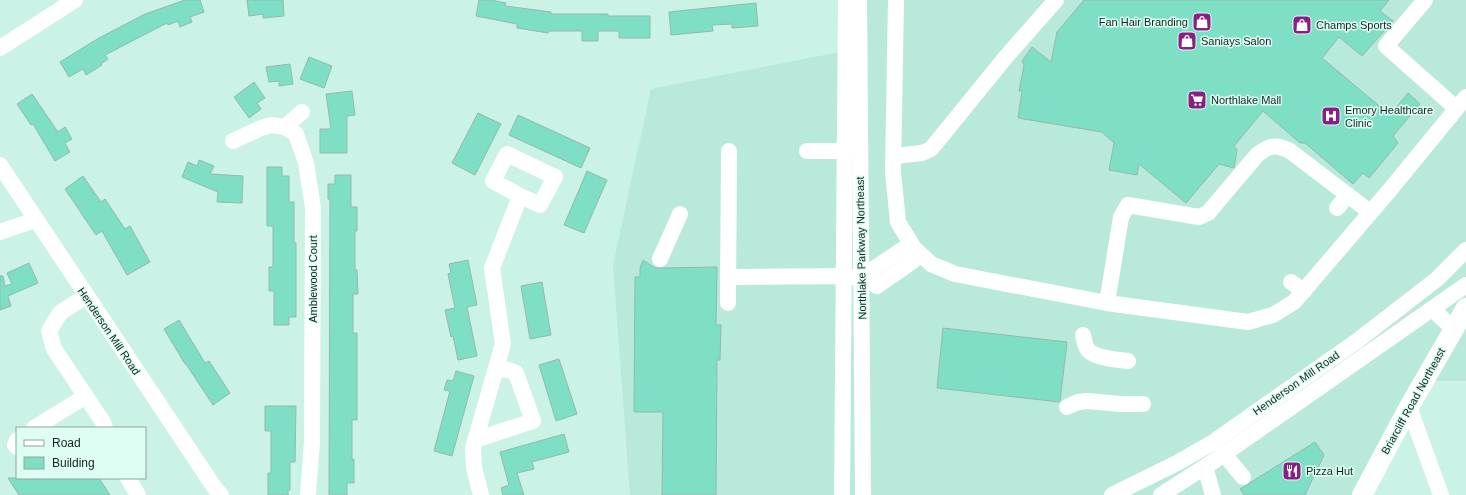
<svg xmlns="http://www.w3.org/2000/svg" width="1466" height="495" font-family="Helvetica,sans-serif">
<rect width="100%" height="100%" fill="#cbf2e6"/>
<polygon fill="#b9e9db" points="847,0 1466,0 1466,381 1435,381 1366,495 630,495 613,265 651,89 845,51"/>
<g fill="#7edfc5" stroke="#94b9ae">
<polygon points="185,0 200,0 204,12 190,17 192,22 180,27 178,21 168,25 167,23 105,55 108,59 101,64 102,65 86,75 83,69 69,77 60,62 99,38 145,14"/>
<polygon points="247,0 283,0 284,16 263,18 263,14 249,16"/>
<polygon points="479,0 491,0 506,3 505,6 551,12 551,14 608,14 608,16 650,16 650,38 619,38 619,31 598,31 598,41 582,41 582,31 549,31 548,33 517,28 517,24 476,16"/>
<polygon points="1084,0 1389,0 1380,11 1393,21 1362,56 1339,37 1322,58 1390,115 1408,93 1420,104 1393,136 1398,143 1369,178 1363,173 1353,184 1305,143 1300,143 1263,111 1234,146 1237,150 1234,168 1219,164 1186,203 1139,164 1137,175 1109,170 1114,143 1102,132 1018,118 1022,91 1019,91 1024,65 1022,61 1032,47 1051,62 1057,32"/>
<polygon points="756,3 758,26 732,28 732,24 712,25 713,31 671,35 669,12"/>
<polygon points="309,57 332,66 324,88 300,79"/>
<polygon points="290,64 293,84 279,86 279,81 269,82 266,67"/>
<polygon points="254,82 265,98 257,103 261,109 249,118 234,97"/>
<polygon points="352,91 355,115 347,116 347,153 320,153 320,129 331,129 326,94"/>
<polygon points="32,94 58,132 65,127 72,139 65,143 70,152 55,161 33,124 31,125 17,104"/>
<polygon points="478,113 501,124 475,175 452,163"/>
<polygon points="518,115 590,148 581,168 509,135"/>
<polygon points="199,160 214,166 210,174 243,176 242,203 217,202 218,192 182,177 188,162 197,166"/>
<polygon points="267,167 282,167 282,176 289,176 289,202 294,202 294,243 296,243 296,317 289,317 289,325 274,325 274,291 269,291 269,267 273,267 273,226 267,226"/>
<polygon points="587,171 607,180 584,233 564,225"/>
<polygon points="335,175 351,175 351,207 357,207 357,231 355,231 355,270 357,270 358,294 353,294 353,333 357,333 357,420 352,420 352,459 354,459 354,483 347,483 347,495 329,495 330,199 328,199 328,184 335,184"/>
<polygon points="83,176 101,202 105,199 125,229 130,226 150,262 127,275 102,231 96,235 65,189"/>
<polygon points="468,260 477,305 467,307 477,356 458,360 453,336 451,337 445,310 455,308 448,274 451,273 449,264"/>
<polygon points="643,260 655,268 661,268 717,267 716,325 721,325 720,360 717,360 716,495 662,495 663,412 634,412 635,277 640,277 640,268"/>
<polygon points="29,263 38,283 8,296 11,306 0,310 0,276 3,276 5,286 12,284 7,273"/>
<polygon points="542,282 551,335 530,339 521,286"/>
<polygon points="179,320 205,363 209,361 230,393 213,405 186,364 185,364 164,329"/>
<polygon points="943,328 1067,342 1060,401 1059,402 937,388"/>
<polygon points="559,359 577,414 556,421 539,365"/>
<polygon points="456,371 474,376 452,456 434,451 450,391 444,390 447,380 453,381"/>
<polygon points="265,406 296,406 295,462 290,462 290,490 288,490 288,495 268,495 268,473 271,473 271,431 265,431"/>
<polygon points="564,434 569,452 532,462 534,469 517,473 524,495 503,495 501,488 509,485 500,452"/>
<polygon points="1315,442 1324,455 1305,495 1244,495 1240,489"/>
<polygon points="8,478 99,478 110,495 19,495"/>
</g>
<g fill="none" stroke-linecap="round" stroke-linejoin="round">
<g stroke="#fff" stroke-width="16">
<polyline points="859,0 863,495"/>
<polyline points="896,0 893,172 898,222 914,248 931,264 955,274 1107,303 1248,322 1273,315 1294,302 1389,191 1466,97"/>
<polyline points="1425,0 1386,46 1456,108"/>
<polyline points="0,48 75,0"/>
<polyline points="285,127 302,112"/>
<polyline points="233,141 261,128 271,125 285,127 296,134 306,163 313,208 312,442 308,495"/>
<polyline points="807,151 844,151"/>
<polyline points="894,156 922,153 931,149 1005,58 1056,0"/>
<polyline points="0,165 214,487 221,495"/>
<polyline points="1337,208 1348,195"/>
<polyline points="0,232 35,220"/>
<polyline points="660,259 680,214"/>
<polyline points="728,277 844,276 868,279 877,286 913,261 911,251"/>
<polyline points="868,279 872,270 903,249 911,251 914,248"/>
<polyline points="1291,282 1304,291"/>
<polyline points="86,296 60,313 49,331 54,349 103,422 105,428"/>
<polyline points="728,303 729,151"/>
<path d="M1107,303l14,-86 7,-12 71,12 9,-4 49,-58c12,-10 19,-11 33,-4l80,61"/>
<polyline points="1432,309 1454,329"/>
<path d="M1083,335c1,4 2,11 5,15 7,8 29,10 40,11"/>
<polyline points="1067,407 1078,402 1087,401 1121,404 1143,404"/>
<polyline points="1409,407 1441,495"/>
<polyline points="34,428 86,396"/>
<polyline points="17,440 15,445 17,447"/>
<polyline points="475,440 533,421 516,373 505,369 496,371"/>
<polyline points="1224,454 1243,477"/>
<polyline points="1205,467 1213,495"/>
<polyline points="128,478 138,495"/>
<polyline points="481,495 474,468 473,448 503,344 492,268 520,196 493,181 507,154 555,177 540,205 520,196"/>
<polyline points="842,495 846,0"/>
<polyline points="1112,495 1177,463 1212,443 1357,341 1437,279 1466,250"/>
<polyline points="1161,495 1214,461 1466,285"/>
</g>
<polyline stroke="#fff" stroke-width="20" points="1362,495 1409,407 1466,308"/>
</g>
<defs>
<g id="shop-square" transform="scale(1)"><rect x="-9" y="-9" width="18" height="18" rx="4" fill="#891f85" stroke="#defef4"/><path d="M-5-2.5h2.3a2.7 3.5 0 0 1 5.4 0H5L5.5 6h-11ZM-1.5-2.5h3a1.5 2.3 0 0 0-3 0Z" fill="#fff"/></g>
<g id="supermarket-square" transform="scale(1)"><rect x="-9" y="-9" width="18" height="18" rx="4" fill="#891f85" stroke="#defef4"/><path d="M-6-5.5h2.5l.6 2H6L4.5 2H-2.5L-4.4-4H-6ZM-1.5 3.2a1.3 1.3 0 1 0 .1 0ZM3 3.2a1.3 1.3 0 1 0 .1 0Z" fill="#fff"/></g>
<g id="hospital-square" transform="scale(1)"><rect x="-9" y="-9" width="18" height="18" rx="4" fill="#891f85" stroke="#defef4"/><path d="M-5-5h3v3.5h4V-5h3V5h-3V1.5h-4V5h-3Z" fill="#fff"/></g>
<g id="restaurant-square" transform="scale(1)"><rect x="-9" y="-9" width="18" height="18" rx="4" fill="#891f85" stroke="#defef4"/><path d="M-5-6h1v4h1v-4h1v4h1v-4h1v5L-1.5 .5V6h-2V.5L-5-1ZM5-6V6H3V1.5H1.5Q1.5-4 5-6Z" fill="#fff"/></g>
</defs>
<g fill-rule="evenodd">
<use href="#shop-square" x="1202" y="22"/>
<use href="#shop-square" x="1302" y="25"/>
<use href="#shop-square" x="1187" y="41"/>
<use href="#supermarket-square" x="1197" y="100"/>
<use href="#hospital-square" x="1331" y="116"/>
<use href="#restaurant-square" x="1292" y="471"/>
</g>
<g text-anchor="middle" stroke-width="3" stroke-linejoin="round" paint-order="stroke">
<g font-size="11" fill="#14231e" stroke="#defef4" text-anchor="start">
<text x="1188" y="26" text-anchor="end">Fan Hair Branding</text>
<text x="1316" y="29">Champs Sports</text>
<text x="1201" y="45">Saniays Salon</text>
<text x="1211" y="104">Northlake Mall</text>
<text x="1345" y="114">Emory Healthcare<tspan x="1345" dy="13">Clinic</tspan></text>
<text x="1306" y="475">Pizza Hut</text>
</g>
<g font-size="11" fill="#14231e" stroke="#defef4">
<text transform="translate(861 248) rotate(-91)" y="4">Northlake Parkway Northeast</text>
<text transform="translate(313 279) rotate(-90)" y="4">Amblewood Court</text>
<text transform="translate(109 331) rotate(56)" y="4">Henderson Mill Road</text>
<text transform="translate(1296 383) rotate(-35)" y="4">Henderson Mill Road</text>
<text transform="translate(1413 401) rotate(-61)" y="4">Briarcliff Road Northeast</text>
</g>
</g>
<rect x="16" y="427" width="130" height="52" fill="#defef4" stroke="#8da69e"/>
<rect x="24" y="440" width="20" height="6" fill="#ffffff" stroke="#8da69e"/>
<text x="52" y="447" font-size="12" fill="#14231e">Road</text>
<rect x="24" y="457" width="20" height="12" fill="#7edfc5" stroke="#8da69e"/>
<text x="52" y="467" font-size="12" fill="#14231e">Building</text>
</svg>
